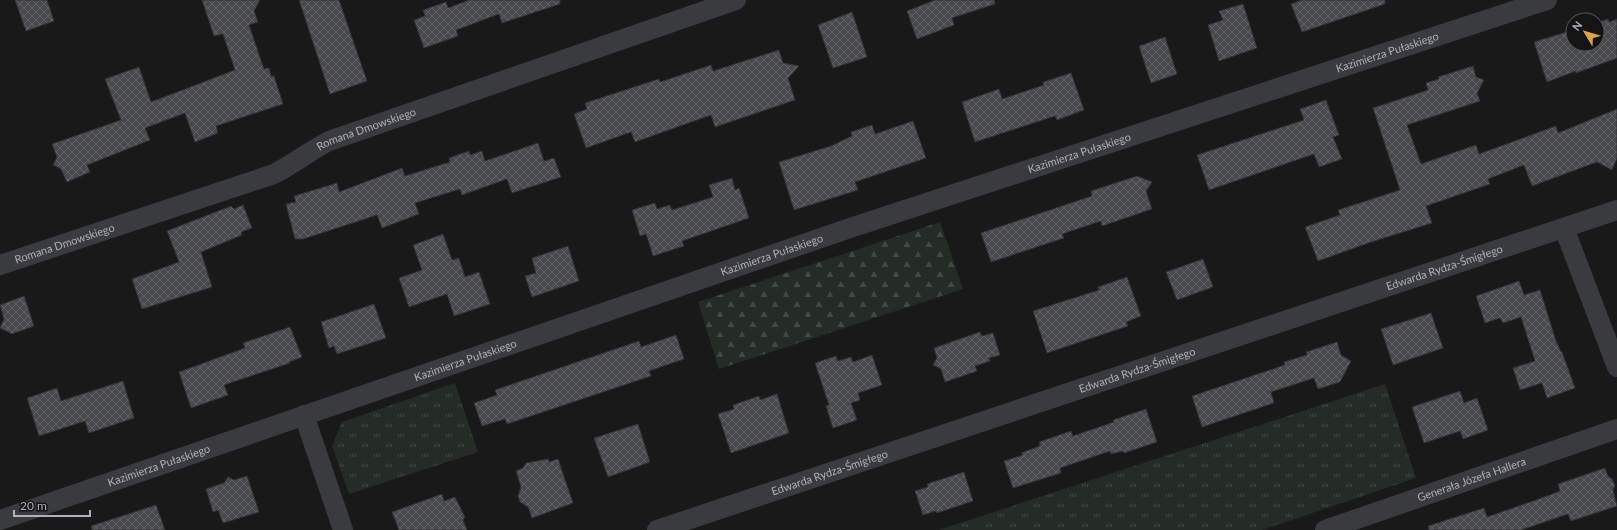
<svg xmlns="http://www.w3.org/2000/svg" width="1617" height="530" font-family="Lato,sans-serif">
<defs>
<pattern id="grass-tufts" width="24" height="20" patternUnits="userSpaceOnUse"><rect width="24" height="20" fill="#252c26"/><path d="M3 7l-1-3M5 7V3M7 7l1-3M15 17l-1-3M17 17v-4M19 17l1-3" fill="none" stroke="#424843"/></pattern>
<pattern id="forest-firs" width="22" height="20" patternUnits="userSpaceOnUse"><rect width="22" height="20" fill="#252c26"/><path d="M5 1l3.5 6h-7zM16 11l3.5 6h-7z" fill="#424843"/></pattern>
<pattern id="building-cross-hatch" width="8" height="8" patternUnits="userSpaceOnUse"><rect width="8" height="8" fill="#48494c"/><path d="M0 0l8 8M0 8l8-8" fill="none" stroke="#606164"/></pattern>
</defs>
<rect width="100%" height="100%" fill="#19191a"/>
<g fill="url(#grass-tufts)">
<polygon points="455,383 478,452 349,494 332,446 342,422"/>
<polygon points="1385,384 1416,478 1262,530 939,530"/>
</g>
<polygon fill="url(#forest-firs)" points="940,222 963,289 719,369 698,302"/>
<g fill="url(#building-cross-hatch)" stroke="#333336">
<polygon points="15,0 47,0 54,21 26,31"/>
<polygon points="202,0 260,0 254,11 258,22 249,25 264,69 269,68 271,76 274,76 283,104 216,126 218,133 195,142 185,113 145,128 150,140 87,165 90,172 67,182 61,169 53,165 57,157 52,144 121,120 105,79 139,67 151,102 235,70 223,34 214,36"/>
<polygon points="299,0 339,0 367,81 330,94"/>
<polygon points="469,0 560,0 560,4 502,23 499,14 456,30 458,36 424,48 414,20 425,16 423,10 446,2 448,8"/>
<polygon points="935,0 994,0 995,4 952,18 954,25 917,39 907,11"/>
<polygon points="1302,0 1385,0 1385,4 1302,32 1291,4"/>
<polygon points="1243,4 1257,48 1219,61 1208,25 1223,20 1219,11"/>
<polygon points="852,12 867,57 833,68 818,25"/>
<polygon points="1608,19 1609,22 1617,19 1617,58 1576,73 1576,71 1547,82 1534,42 1573,30 1573,44 1597,44 1597,23"/>
<polygon points="1165,37 1177,74 1151,83 1139,46"/>
<polygon points="779,50 783,63 799,66 788,78 795,100 715,127 711,115 635,142 631,132 586,148 574,114 587,109 585,103 659,79 660,82 711,65 713,71"/>
<polygon points="1473,66 1476,77 1484,80 1477,93 1480,101 1407,125 1421,164 1476,145 1479,154 1556,126 1558,133 1617,109 1617,158 1612,170 1597,162 1532,186 1524,165 1488,179 1490,184 1426,206 1432,223 1371,242 1318,261 1305,227 1340,215 1338,210 1400,190 1373,108 1428,90 1426,83 1439,79 1438,77"/>
<polygon points="1071,73 1084,110 1057,120 1055,116 975,142 962,102 999,89 1002,99 1044,85 1043,82"/>
<polygon points="1326,100 1339,135 1333,137 1342,159 1319,167 1314,154 1209,190 1197,155 1304,120 1300,109"/>
<polygon points="913,121 926,158 855,182 858,190 794,210 779,162 831,146 852,136 851,132 872,125 875,134"/>
<polygon points="538,143 544,161 554,158 561,177 512,193 507,179 462,195 460,189 415,203 419,214 382,228 377,215 303,239 295,239 286,204 296,202 294,196 337,183 339,192 402,168 405,176 450,162 449,158 469,151 470,155 482,151 485,161"/>
<polygon points="1137,176 1152,182 1146,191 1152,209 1102,226 1101,221 1062,234 1064,238 991,262 981,233 1092,196 1091,191"/>
<polygon points="732,178 735,190 739,188 749,218 682,241 684,246 653,256 646,234 640,236 632,210 655,203 657,209 670,205 672,210 713,197 709,185"/>
<polygon points="243,205 252,228 241,232 242,235 201,252 212,287 142,309 132,279 179,262 167,231 231,206 234,209"/>
<polygon points="443,234 452,260 459,258 465,277 479,272 490,304 454,316 447,294 409,307 399,278 422,270 413,245"/>
<polygon points="568,246 579,281 532,297 525,276 536,273 532,258"/>
<polygon points="1203,259 1213,287 1177,300 1166,272"/>
<polygon points="1127,277 1141,316 1126,322 1128,326 1047,353 1033,311 1099,290 1098,287"/>
<polygon points="1519,281 1524,295 1540,290 1556,341 1561,352 1562,352 1575,388 1547,398 1542,383 1520,390 1513,368 1535,361 1521,317 1503,323 1500,318 1485,323 1476,296"/>
<polygon points="24,296 34,326 12,334 0,328 4,319 0,305"/>
<polygon points="374,304 386,338 337,354 334,346 329,348 321,322"/>
<polygon points="1431,313 1443,348 1393,365 1381,329"/>
<polygon points="290,327 302,357 289,362 290,363 224,385 228,395 191,408 179,372 245,348 243,343"/>
<polygon points="980,332 982,336 993,333 1000,355 989,358 990,361 975,366 977,371 945,382 941,369 933,365 937,358 934,348"/>
<polygon points="676,335 684,359 649,371 651,376 507,424 505,419 482,426 474,403 497,395 495,390 639,341 641,347"/>
<polygon points="1337,342 1341,355 1351,361 1340,382 1318,389 1314,378 1271,392 1274,403 1202,427 1192,396 1285,365 1284,362 1307,355 1306,352"/>
<polygon points="872,355 882,385 858,393 860,400 851,403 857,420 833,428 826,406 829,405 815,363 836,356 838,361 851,357 853,362"/>
<polygon points="123,381 134,418 89,433 85,421 39,436 27,398 57,388 61,401"/>
<polygon points="1460,391 1464,403 1477,398 1488,430 1463,439 1460,431 1424,443 1412,407"/>
<polygon points="777,394 789,433 731,453 718,414 734,409 733,405 759,396 760,400"/>
<polygon points="1146,409 1157,442 1124,453 1123,451 1111,454 1110,451 1060,468 1061,473 1013,488 1004,461 1023,455 1021,453 1040,446 1039,442 1071,431 1073,436 1114,422 1113,420"/>
<polygon points="638,424 650,462 608,477 594,438"/>
<polygon points="548,459 549,462 558,459 573,503 532,518 528,507 520,502 518,496 521,487 516,471 523,468 526,463"/>
<polygon points="1605,468 1608,476 1612,479 1615,485 1613,490 1617,506 1571,521 1568,514 1521,530 1429,530 1428,526 1484,508 1487,517 1539,499 1560,491 1558,484"/>
<polygon points="964,472 973,501 937,513 936,511 923,515 915,491 928,487 927,484"/>
<polygon points="247,476 259,512 223,523 218,510 213,512 206,489 224,483 228,477 234,480"/>
<polygon points="442,494 444,501 455,497 465,517 463,520 467,530 399,530 392,512"/>
<polygon points="156,505 165,530 92,530 91,526"/>
</g>
<g fill="none" stroke-linecap="round" stroke-linejoin="round">
<g stroke="#3a3b3f" stroke-width="20">
<polyline points="1564,228 1617,367"/>
<path id="s1" d="M0,265l274,-91c19,-10 36,-23 55,-33l407,-141"/>
<polyline points="304,415 343,530"/>
<path id="s2" d="M0,520l850,-292 697,-228"/>
<path id="s3" d="M657,530l960,-320"/>
<path id="s4" d="M1325,530l292,-101"/>
</g>
</g>
<g text-anchor="middle" stroke-width="3.5" stroke-linejoin="round" paint-order="stroke">
<g font-size="11" fill="#adb1b8" stroke="#141415">
<text dy="4" stroke="none"><textPath href="#s2" startOffset="1464">Kazimierza Pułaskiego</textPath></text>
<text dy="4" stroke="none"><textPath href="#s1" startOffset="392">Romana Dmowskiego</textPath></text>
<text dy="4" stroke="none"><textPath href="#s2" startOffset="1140">Kazimierza Pułaskiego</textPath></text>
<text dy="4" stroke="none"><textPath href="#s1" startOffset="68">Romana Dmowskiego</textPath></text>
<text dy="4" stroke="none"><textPath href="#s2" startOffset="816">Kazimierza Pułaskiego</textPath></text>
<text dy="4" stroke="none"><textPath href="#s3" startOffset="830">Edwarda Rydza-Śmigłego</textPath></text>
<text dy="4" stroke="none"><textPath href="#s2" startOffset="492">Kazimierza Pułaskiego</textPath></text>
<text dy="4" stroke="none"><textPath href="#s3" startOffset="506">Edwarda Rydza-Śmigłego</textPath></text>
<text dy="4" stroke="none"><textPath href="#s2" startOffset="168">Kazimierza Pułaskiego</textPath></text>
<text dy="4" stroke="none"><textPath href="#s3" startOffset="182">Edwarda Rydza-Śmigłego</textPath></text>
<text dy="4" stroke="none"><textPath href="#s4" startOffset="155">Generała Józefa Hallera</textPath></text>
</g>
</g>
<g transform="translate(1585 32) rotate(308)"><circle r="19" fill="#141415" stroke="#515356"/>
<path d="M0-3L7 15L0 10L-7 15Z" fill="#dca34f"/>
<text y="-6" font-size="11" font-weight="bold" text-anchor="middle" fill="#adb1b8">N</text>
</g>
<path d="M14 510v6h76v-6" fill="none" stroke="#adb1b8" stroke-width="2"/>
<text x="20" y="510" font-size="12" fill="#adb1b8" stroke="#141415" stroke-width="3" paint-order="stroke">20 m</text>
</svg>
